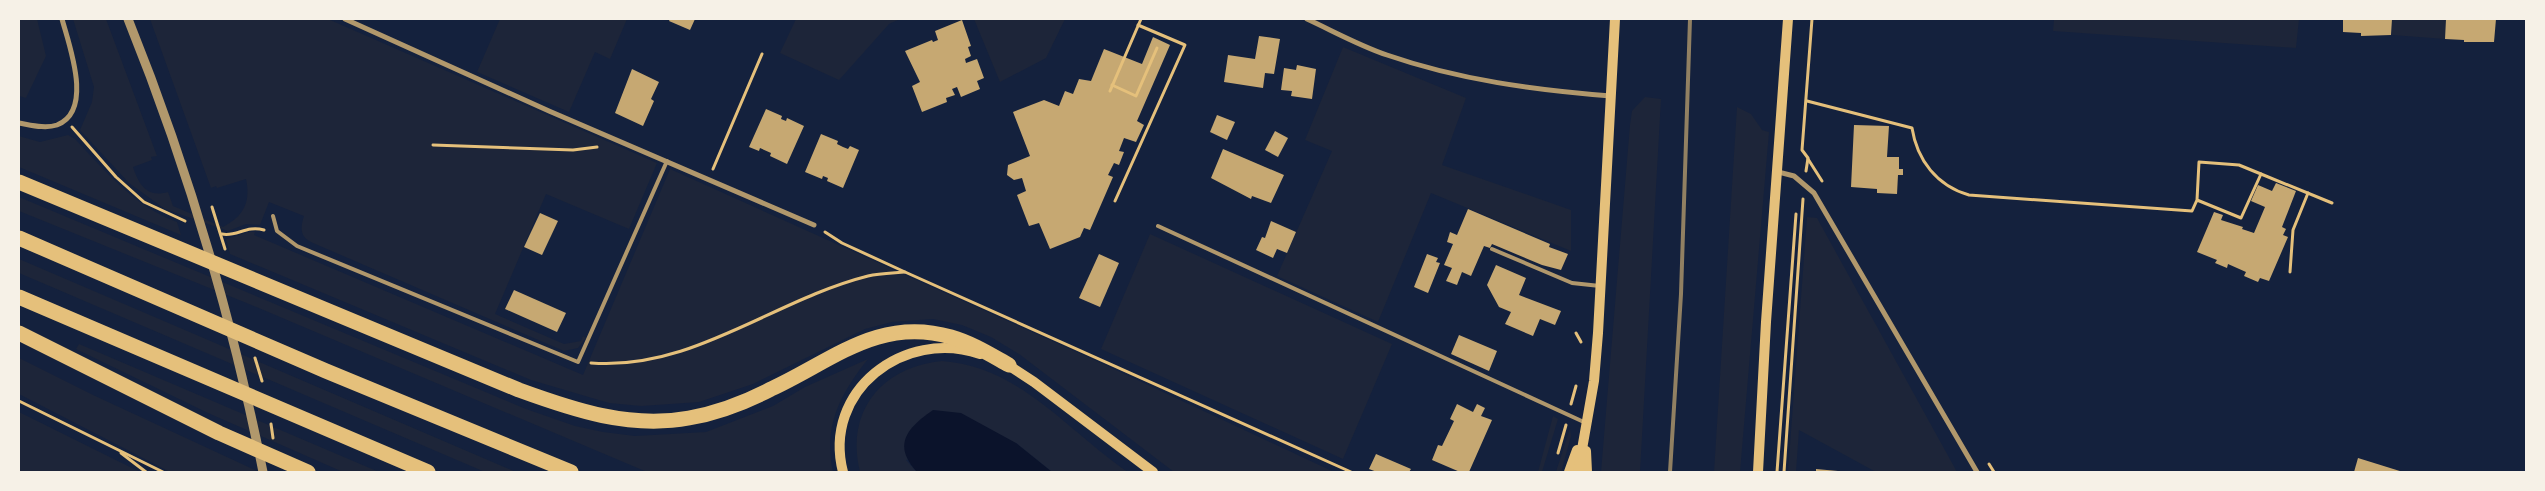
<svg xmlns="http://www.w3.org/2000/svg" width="2545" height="491" font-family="Poppins,sans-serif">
<rect width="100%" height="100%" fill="#14213d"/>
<g fill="#1d2539">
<polygon points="19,19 37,19 46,56 26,98 19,96"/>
<path d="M73,19h33l51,137 -6,1 1,3 -19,7c6,18 14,31 35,25l5,14 50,21c21,-11 28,-25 23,-48l-29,9 -1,-2 -5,2 -61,-169h178l329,144 -28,66 -83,-35 -51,120 69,30 17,-3 2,-5 3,2 -8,10 -14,3 -251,-108c-13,-6 -13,-14 -9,-27l-35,-14 -9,23 -14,-1 -18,7 -63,-22 -36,-26 -49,-53 12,-28 2,-15z"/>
<polygon points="500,19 627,19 610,59 595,52 569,112 477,72"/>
<polygon points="796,19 900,19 889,24 839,80 780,53"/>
<polygon points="974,19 1065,19 1046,58 1000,82"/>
<polygon points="2054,19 2299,19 2296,48 2053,31"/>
<polygon points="2392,19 2446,19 2445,39 2392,35"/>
<polygon points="1343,47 1466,98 1442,165 1571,210 1571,251 1431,193 1378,322 1277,276 1332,151 1305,140"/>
<polygon points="1645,97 1661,99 1640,472 1601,472 1630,125 1632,111"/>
<polygon points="1737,107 1751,114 1762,130 1769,132 1740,472 1714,472"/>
<path d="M68,135l7,4c31,33 59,67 102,83l4,13 -162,-68v-31l21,6z"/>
<polygon points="670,169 1101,363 1334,472 1174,472 1019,354 991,337 962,325 933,319 892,322 865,329 753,384 699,402 641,406 609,403 531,380 230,254 226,239 249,232 255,232 254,235 583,375"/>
<path d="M19,197l507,212 49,17 28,6 32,4 71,-4 67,-26 32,-19 63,-28c-28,35 -45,68 -35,113h-186l-398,-168 -230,-93z"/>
<polygon points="1807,217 1817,218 1957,472 1876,472 1799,430 1796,472 1788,472"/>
<polygon points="1150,234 1392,344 1343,459 1101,349"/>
<polygon points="19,259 516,472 485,472 19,273"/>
<polygon points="79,344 379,472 343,472 208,413 76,349"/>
<polygon points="19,358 93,395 259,472 170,472 19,394"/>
<path d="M942,361c79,6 124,69 186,111h-76l-36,-29 -110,17 11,12h-57c-15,-60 21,-105 82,-111z"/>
<polygon points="19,412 136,470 141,472 19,472"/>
<polygon points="1553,416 1558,419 1542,472 1538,472"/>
<polygon points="1570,428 1571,436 1562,469 1561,472 1556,472"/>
</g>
<path fill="#0b132b" d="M933,410l28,3 55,30 36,29h-135c-25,-27 -10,-44 16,-62z"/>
<g fill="#c6a872">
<polygon points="670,19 695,19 690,30 669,21"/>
<polygon points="2343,19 2392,19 2391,35 2361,36 2361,33 2343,32"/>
<polygon points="2446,19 2496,19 2494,42 2464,42 2464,40 2445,39"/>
<polygon points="962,20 971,46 968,47 971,56 965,59 966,63 977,59 984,78 977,81 980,89 961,97 957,87 952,89 955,95 946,98 947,102 922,112 912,86 920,82 905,51 932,40 933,42 938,40 935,31"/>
<polygon points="1259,36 1280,39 1274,74 1265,73 1263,88 1224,82 1228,55 1255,59"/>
<polygon points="1153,37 1170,45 1137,121 1144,125 1136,142 1124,138 1119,151 1124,152 1119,165 1114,163 1108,175 1113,177 1090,230 1084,228 1080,237 1050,249 1039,223 1029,226 1017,195 1026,191 1022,178 1014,180 1007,175 1008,165 1030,156 1013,112 1044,100 1059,106 1065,91 1073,94 1079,79 1091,81 1104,49 1142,64"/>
<polygon points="1297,65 1316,69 1312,99 1291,96 1292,91 1281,90 1284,68 1296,70"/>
<polygon points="632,69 659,82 651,99 654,101 643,126 615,113"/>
<polygon points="766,109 782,116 781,119 786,121 787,118 804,126 787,164 770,156 771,153 760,148 759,151 749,147"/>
<polygon points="1217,115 1235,122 1227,140 1210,132"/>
<polygon points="1854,125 1889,126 1887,157 1899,157 1899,169 1903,169 1903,175 1898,175 1897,194 1877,193 1877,189 1851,187"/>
<polygon points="1275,131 1288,138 1278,157 1265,150"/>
<polygon points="821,134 838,141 837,144 843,147 848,149 850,146 859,150 843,188 827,181 828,178 823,176 822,179 805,172"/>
<polygon points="1223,149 1284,175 1271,203 1252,196 1251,199 1211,178"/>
<polygon points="2276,183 2296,191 2282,227 2286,229 2283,235 2288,237 2269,281 2260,278 2258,282 2244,276 2246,272 2228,264 2227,268 2215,263 2217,260 2197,252 2214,212 2223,215 2221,220 2243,227 2242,229 2254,233 2265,207 2251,201 2258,185 2272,191"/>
<polygon points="1468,209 1550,244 1549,247 1568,254 1561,270 1542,265 1492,244 1490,248 1484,246 1471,276 1462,272 1457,285 1446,281 1452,268 1444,265 1453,244 1447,242 1450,232 1457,235"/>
<polygon points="540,213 558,221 542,255 524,247"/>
<polygon points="1271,221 1296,232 1287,253 1277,249 1273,258 1256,250 1262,237 1265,238"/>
<polygon points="1099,254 1119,263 1100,307 1079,298"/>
<polygon points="1427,254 1438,258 1436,262 1440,263 1428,293 1414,287"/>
<polygon points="1496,265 1526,278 1519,295 1561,311 1555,325 1540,319 1533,336 1505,324 1511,312 1499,307 1487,285"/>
<polygon points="514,290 566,313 557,332 505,309"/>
<polygon points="1459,335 1497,351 1489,371 1451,354"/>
<polygon points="1457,404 1473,412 1477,404 1485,408 1481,416 1492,420 1469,472 1460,472 1432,460 1438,445 1442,446 1454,421 1450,419"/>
<polygon points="1376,454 1411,469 1409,472 1377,472 1369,469"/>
<polygon points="2358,458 2403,472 2354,472"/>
<polygon points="1816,469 1838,471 1838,472 1816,472"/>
</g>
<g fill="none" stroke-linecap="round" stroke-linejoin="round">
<g stroke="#e5c07b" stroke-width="3">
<polyline points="1112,85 1136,96 1157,48"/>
<polyline points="1110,91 1141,19"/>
<path d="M1807,101l105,27c5,32 25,58 57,67l223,16 5,-11 44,18 20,-44 -22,-9 -40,-3 -2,38"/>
<polyline points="72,127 116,177 144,202 185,221"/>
<polyline points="433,145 573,150 597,147"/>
<polyline points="1808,159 1822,181"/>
<polyline points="713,169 762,54"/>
<polyline points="1806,171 1808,158 1802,150 1812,19"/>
<polyline points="2261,174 2332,203"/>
<polyline points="1115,201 1185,45 1138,25"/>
<polyline points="212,207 225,249"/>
<path d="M222,234c15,3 24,-9 42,-4"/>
<polyline points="905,272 1351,472"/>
<polyline points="2290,272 2293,230 2308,193"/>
<polyline points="1576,333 1581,342"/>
<polyline points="255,358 262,381"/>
<path d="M591,363c101,8 182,-63 277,-87 11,-3 25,-3 37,-4l-63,-29 -17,-11"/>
<polyline points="19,401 163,472"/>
<polyline points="1571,404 1576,386"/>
<polyline points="271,424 273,438"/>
<polyline points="121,453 146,472"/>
<polyline points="1558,453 1566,425"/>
<polyline points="1989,464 1994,472"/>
<polyline points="1777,472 1796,214"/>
<polyline points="1784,472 1803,199"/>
</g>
<g stroke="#b1986c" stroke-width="4">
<polyline points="273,216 277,231 297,246 578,362 667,161"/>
<polyline points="1158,226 1586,423"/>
<polyline points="1492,249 1572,283 1600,286"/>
</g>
<g stroke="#b1986c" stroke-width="5">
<polyline points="345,19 549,111 814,225"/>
<path d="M1307,19c26,12 53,27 80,36 72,25 148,35 224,41"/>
<path d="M19,123c12,2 26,6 38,2 37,-14 12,-80 5,-106"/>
<polyline points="1778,172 1794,176 1814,193 1977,472"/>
</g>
<path stroke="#b1986c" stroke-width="9" d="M128,19c59,146 104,299 135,453"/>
<g stroke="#e5c07b" stroke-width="10">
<polyline points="1005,363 1034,382 1153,472"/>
<polyline points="1586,451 1587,472"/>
<path d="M843,472c-21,-81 61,-144 137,-118"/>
<polyline points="1569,472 1577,450"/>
<polyline points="1578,472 1594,381 1598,333 1615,19"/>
<polyline points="1758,472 1766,322 1788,19"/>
</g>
<g stroke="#e5c07b" stroke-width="15">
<path d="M19,182l500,208c55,20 111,39 170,28 28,-5 57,-16 82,-29 61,-28 108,-73 180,-52 21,6 40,18 58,28"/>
<polyline points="19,238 326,371 571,472"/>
<polyline points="19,297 428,472"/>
<polyline points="19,333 219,433 308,472"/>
</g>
<polyline stroke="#918062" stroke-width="4" points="1670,472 1681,294 1690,19"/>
</g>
<rect width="2545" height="491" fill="none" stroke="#f6f1e7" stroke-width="40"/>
</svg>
